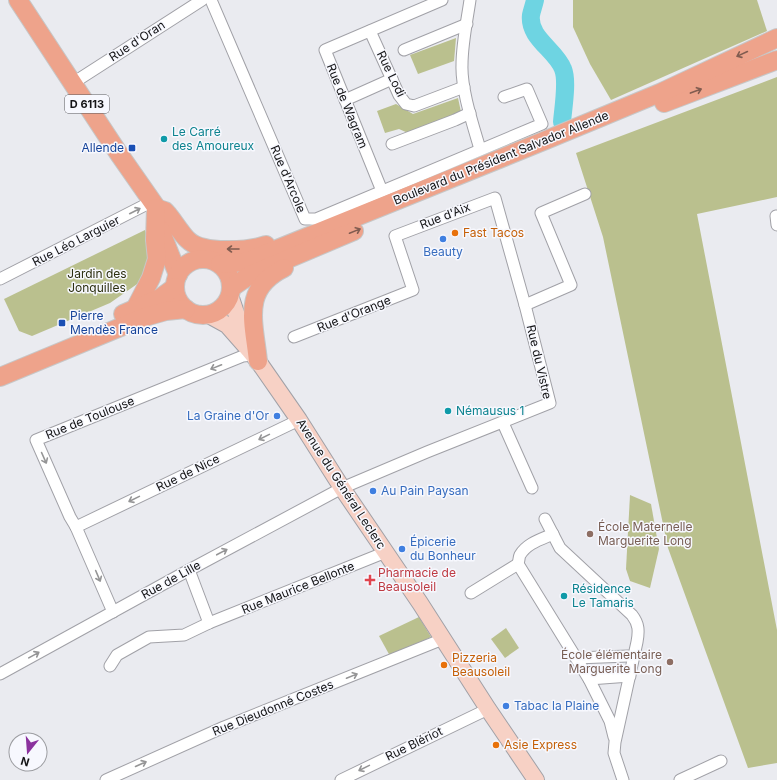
<svg xmlns="http://www.w3.org/2000/svg" width="777" height="780" font-family="Inter,sans-serif">
<rect width="100%" height="100%" fill="#eaebf0"/>
<g fill="#bac08e">
<polygon points="573,0 757,0 767,31 611,100 590,64 573,27"/>
<polygon points="456,38 454,61 418,74 410,55"/>
<polygon points="777,77 777,197 697,214 777,630 777,763 748,768 668,548 603,237 576,153"/>
<polygon points="458,98 461,112 408,133 399,129 385,133 377,111 396,104 413,114"/>
<polygon points="145,230 152,253 140,282 110,303 32,336 19,331 4,299"/>
<polygon points="630,495 651,504 659,549 650,588 630,581 626,569"/>
<polygon points="419,617 431,637 390,656 379,636"/>
<polygon points="506,628 519,648 505,658 491,639"/>
</g>
<g fill="none" stroke-linecap="round" stroke-linejoin="round">
<path stroke="#6ed4e2" stroke-width="18" d="M535,0c-1,5 -3,10 -4,15 -3,23 25,35 32,54 5,12 0,40 -1,53"/>
<g stroke="#a1a1a7" stroke-width="13">
<g id="street">
<polyline points="211,0 305,219 316,219 542,124 527,89 504,97"/>
<path d="M470,0c-3,21 -8,43 -8,65 -1,24 11,60 18,84"/>
<polyline points="370,31 399,95 406,104 414,106 464,87"/>
<polyline points="404,50 467,24"/>
<polyline points="73,83 202,0"/>
<polyline points="345,100 392,79"/>
<polyline points="392,144 455,120 470,113"/>
<polyline points="382,191 325,50 442,0"/>
<polyline points="776,216 777,225"/>
<polyline points="0,279 151,202"/>
<polyline points="525,305 571,285 541,213 585,194"/>
<polyline points="503,423 532,488"/>
<path d="M545,519l15,29 72,67c7,9 7,16 5,27l-22,100 -1,11 9,27"/>
<polyline points="76,527 299,420"/>
<path d="M553,534c-11,5 -26,9 -33,21 -1,2 -1,6 -2,9l71,115 41,-3"/>
<polyline points="189,570 209,623"/>
<polyline points="471,593 518,564"/>
<polyline points="113,612 76,527 70,517 36,440 243,356 253,355"/>
<polyline points="576,658 628,656"/>
<polyline points="110,666 117,655 149,637 184,635 209,623 386,552"/>
<polyline points="0,674 189,570 342,488 427,452 550,403 525,305 495,198 395,236 413,290 294,337"/>
<polyline points="589,679 610,721 614,737"/>
<polyline points="106,780 224,727 443,639"/>
<polyline points="341,780 488,709"/>
<polyline points="680,780 721,761"/>
</g>
</g>
<g stroke="#a1a1a7" stroke-width="18">
<g id="secondary">
<polyline points="230,295 238,319 246,335 248,342"/>
<polyline points="207,314 227,325 249,350 258,361 299,420 342,488 420,603 488,709 536,780"/>
</g>
</g>
<g stroke="#c7c7c7" stroke-width="20">
<g id="primary">
<polyline points="18,0 119,154 163,217"/>
<polyline points="664,103 777,60"/>
<path d="M156,208c2,1 7,2 9,3 5,4 16,23 23,29 14,14 61,11 78,5"/>
<polyline points="160,229 178,275"/>
<circle cx="203" cy="287" r="28"/>
<polyline points="220,264 245,262 546,140 662,92 777,38"/>
<polyline points="231,288 250,275 354,231"/>
<polyline points="135,309 151,278 157,259 155,240 156,208"/>
<polyline points="123,314 160,298 175,287"/>
<path d="M258,361c-4,-39 -17,-72 26,-93"/>
<polyline points="0,377 145,317 166,311 186,309"/>
</g>
</g>
<use href="#street" stroke="#fff" stroke-width="11"/>
<use href="#secondary" stroke="#f7d1c5" stroke-width="16"/>
<use href="#primary" stroke="#eea38b" stroke-width="18"/>
</g>
<defs><path id="oneway-shaft" d="M-6 0H5M1.5-3L5.5 0L1.5 3" fill="none" stroke-width="1.6" stroke-linecap="round" stroke-linejoin="round"/></defs>
<g stroke="#815c50">
<use href="#oneway-shaft" transform="translate(742 54) rotate(155)"/>
<use href="#oneway-shaft" transform="translate(696 91) rotate(-20)"/>
<use href="#oneway-shaft" transform="translate(355 231) rotate(-22)"/>
<use href="#oneway-shaft" transform="translate(233 249) rotate(-180)"/>
</g>
<g stroke="#959596">
<use href="#oneway-shaft" transform="translate(135 211) rotate(-27)"/>
<use href="#oneway-shaft" transform="translate(216 367) rotate(158)"/>
<use href="#oneway-shaft" transform="translate(264 437) rotate(154)"/>
<use href="#oneway-shaft" transform="translate(44 458) rotate(66)"/>
<use href="#oneway-shaft" transform="translate(134 499) rotate(154)"/>
<use href="#oneway-shaft" transform="translate(222 552) rotate(-28)"/>
<use href="#oneway-shaft" transform="translate(98 576) rotate(67)"/>
<use href="#oneway-shaft" transform="translate(34 655) rotate(-29)"/>
<use href="#oneway-shaft" transform="translate(352 676) rotate(-22)"/>
<use href="#oneway-shaft" transform="translate(141 764) rotate(-24)"/>
<use href="#oneway-shaft" transform="translate(364 768) rotate(154)"/>
</g>
<g fill="#0f9aa8" stroke="#f7f8fe" stroke-width="1.5">
<circle cx="164" cy="139" r="4"/>
<circle cx="448" cy="411" r="4"/>
<circle cx="564" cy="596" r="4"/>
</g>
<g fill="#1a4fb4" stroke="#f7f8fe" stroke-width="1.5">
<rect x="128" y="144" width="8" height="8" rx="2"/>
<rect x="58" y="319" width="8" height="8" rx="2"/>
</g>
<g fill="#e8710a" stroke="#f7f8fe" stroke-width="1.5">
<circle cx="455" cy="233" r="4"/>
<circle cx="444" cy="665" r="4"/>
<circle cx="496" cy="745" r="4"/>
</g>
<g fill="#3f7fe0" stroke="#f7f8fe" stroke-width="1.5">
<circle cx="443" cy="239" r="4"/>
<circle cx="277" cy="416" r="4"/>
<circle cx="373" cy="491" r="4"/>
<circle cx="402" cy="549" r="4"/>
<circle cx="506" cy="706" r="4"/>
</g>
<g fill="#8d6e63" stroke="#f7f8fe" stroke-width="1.5">
<circle cx="590" cy="534" r="4"/>
<circle cx="670" cy="662" r="4"/>
</g>
<path fill="#e0444e" stroke="#f7f8fe" stroke-width="1.5" d="M368 574h4v4h4v4h-4v4h-4v-4h-4v-4h4z"/>
<g text-anchor="middle" stroke-width="3" stroke-linejoin="round" paint-order="stroke">
<rect fill="#f7f8fe" stroke="#58585c" stroke-width="1" x="65" y="95" width="44" height="18" rx="3"/>
<g font-size="11" font-weight="bold" fill="#141416">
<text x="87" y="108">D 6113</text>
</g>
<g font-size="12" fill="#141416" stroke="#f7f8fe">
<text transform="translate(137 41) rotate(-33)" y="4">Rue d'Oran</text>
<text transform="translate(391 74) rotate(64)" y="4">Rue Lodi</text>
<text transform="translate(347 106) rotate(68)" y="4">Rue de Wagram</text>
<text transform="translate(501 158) rotate(-22)" y="4">Boulevard du Président Salvador Allende</text>
<text transform="translate(288 179) rotate(67)" y="4">Rue d'Arcole</text>
<text transform="translate(445 216) rotate(-21)" y="4">Rue d'Aix</text>
<text transform="translate(76 241) rotate(-27)" y="4">Rue Léo Larguier</text>
<text transform="translate(354 314) rotate(-22)" y="4">Rue d'Orange</text>
<text transform="translate(539 362) rotate(77)" y="4">Rue du Vistre</text>
<text transform="translate(90 418) rotate(-22)" y="4">Rue de Toulouse</text>
<text transform="translate(188 473) rotate(-26)" y="4">Rue de Nice</text>
<text transform="translate(341 484) rotate(57)" y="4">Avenue du Général Leclerc</text>
<text transform="translate(171 580) rotate(-29)" y="4">Rue de Lille</text>
<text transform="translate(298 588) rotate(-22)" y="4">Rue Maurice Bellonte</text>
<text transform="translate(273 708) rotate(-22)" y="4">Rue Dieudonné Costes</text>
<text transform="translate(414 744) rotate(-26)" y="4">Rue Blériot</text>
</g>
<g font-size="12" fill="#0d838f" stroke="#f7f8fe" text-anchor="start">
<text x="172" y="136">Le Carré<tspan x="172" dy="14">des Amoureux</tspan></text>
<text x="456" y="415">Némausus 1</text>
<text x="572" y="593">Résidence<tspan x="572" dy="14">Le Tamaris</tspan></text>
</g>
<g font-size="12" fill="#164399" stroke="#f7f8fe" text-anchor="end">
<text x="124" y="152">Allende</text>
<text x="70" y="320" text-anchor="start">Pierre<tspan x="70" dy="14">Mendès France</tspan></text>
</g>
<g font-size="12" fill="#c56008" stroke="#f7f8fe" text-anchor="start">
<text x="463" y="237">Fast Tacos</text>
<text x="452" y="662">Pizzeria<tspan x="452" dy="14">Beausoleil</tspan></text>
<text x="504" y="749">Asie Express</text>
</g>
<g font-size="12" fill="#366cbe" stroke="#f7f8fe" text-anchor="start">
<text x="443" y="256" text-anchor="middle">Beauty</text>
<text x="269" y="420" text-anchor="end">La Graine d'Or</text>
<text x="381" y="495">Au Pain Paysan</text>
<text x="410" y="546">Épicerie<tspan x="410" dy="14">du Bonheur</tspan></text>
<text x="514" y="710">Tabac la Plaine</text>
</g>
<g font-size="12" fill="#2c2f0f" stroke="#f7f8fe">
<text x="97" y="278">Jardin des<tspan x="97" dy="14">Jonquilles</tspan></text>
</g>
<g font-size="12" fill="#785e54" stroke="#f7f8fe" text-anchor="start">
<text x="598" y="531">École Maternelle<tspan x="598" dy="14">Marguerite Long</tspan></text>
<text x="662" y="659" text-anchor="end">École élémentaire<tspan x="662" dy="14">Marguerite Long</tspan></text>
</g>
<g font-size="12" fill="#be3a42" stroke="#f7f8fe" text-anchor="start">
<text x="378" y="577">Pharmacie de<tspan x="378" dy="14">Beausoleil</tspan></text>
</g>
</g>
<g transform="translate(28 752) rotate(197)"><circle r="19" fill="#f7f8fe" stroke="#9c9da1"/>
<path d="M0-3L7 15L0 10L-7 15Z" fill="#8b329e"/>
<text y="-6" font-size="11" font-weight="bold" text-anchor="middle" fill="#141416">N</text>
</g>
</svg>
